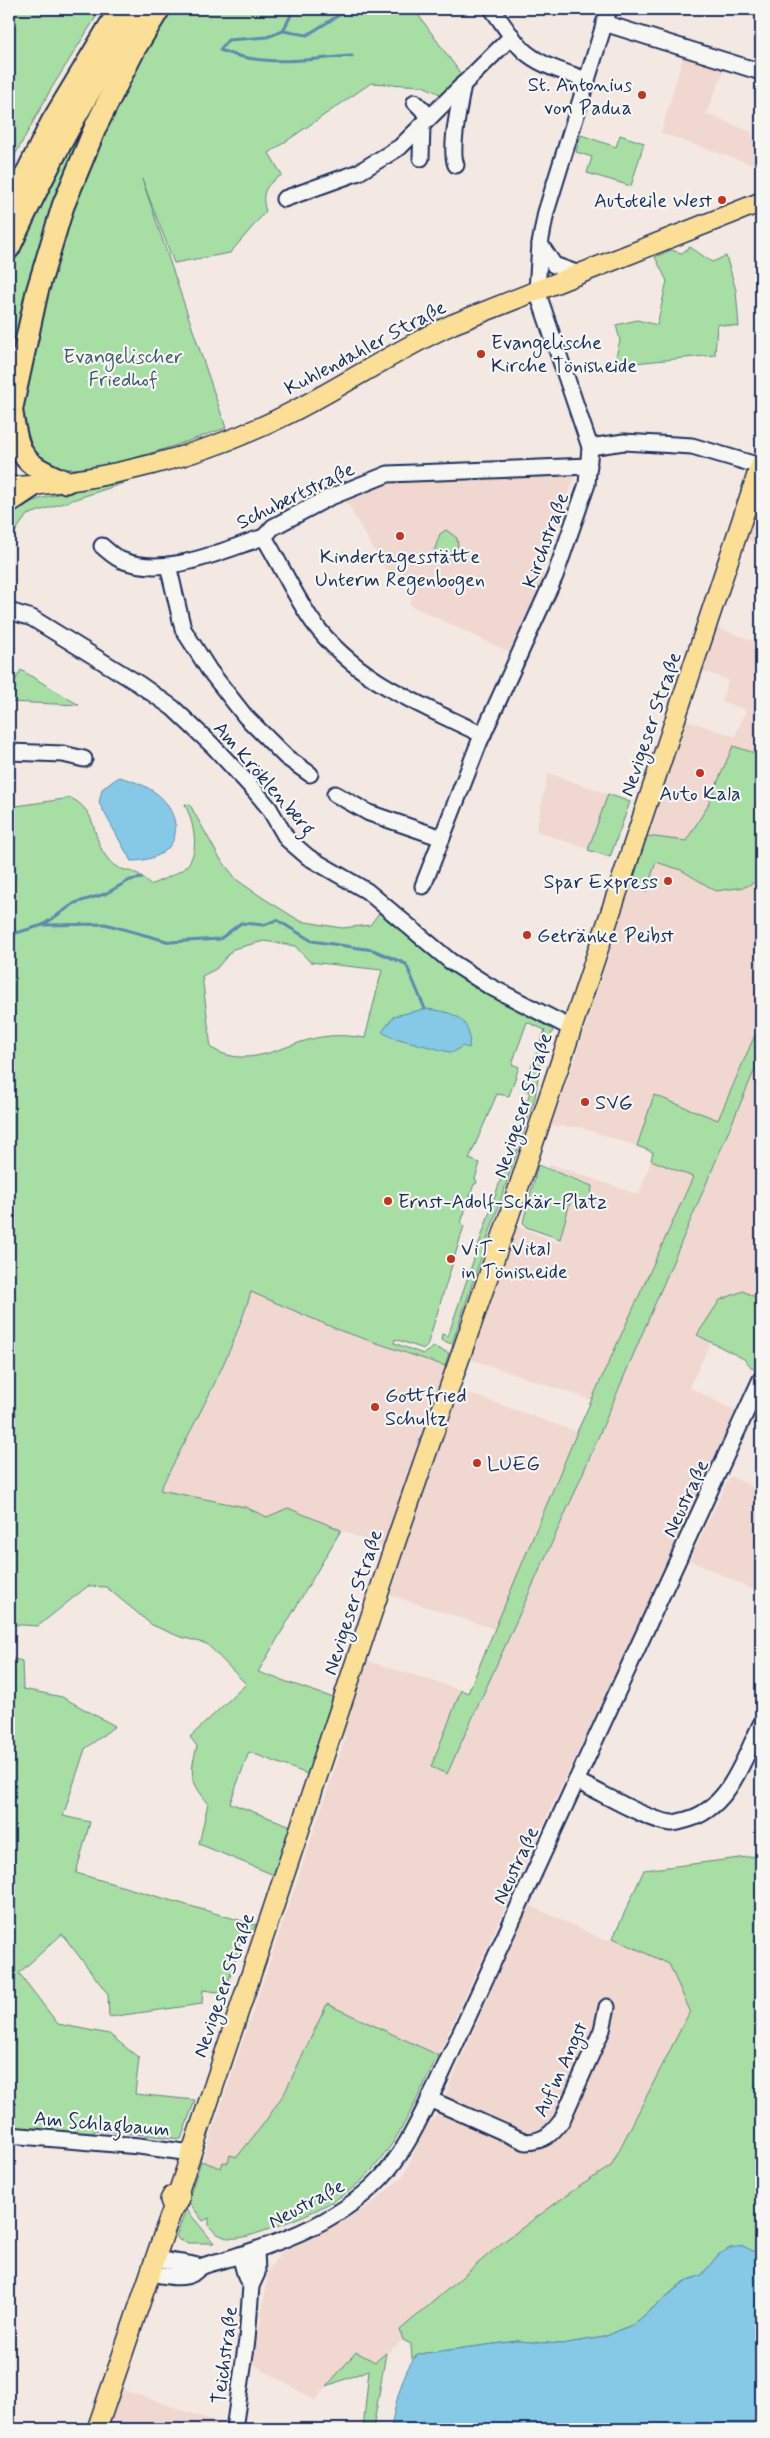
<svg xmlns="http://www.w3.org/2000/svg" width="770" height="2438" font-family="Mynerve,sans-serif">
<rect width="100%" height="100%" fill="#f3e8e2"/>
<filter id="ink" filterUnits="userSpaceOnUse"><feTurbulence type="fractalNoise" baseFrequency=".02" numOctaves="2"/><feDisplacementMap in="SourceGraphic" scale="10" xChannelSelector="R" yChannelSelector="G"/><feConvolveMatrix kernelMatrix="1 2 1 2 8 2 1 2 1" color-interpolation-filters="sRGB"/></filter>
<g filter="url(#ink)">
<g fill="#f0d7cf">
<polygon points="684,54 725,67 706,114 751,132 754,142 761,140 761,161 751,164 661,133"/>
<polygon points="575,475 540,572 547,577 511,653 410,605 413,588 385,569 344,497 392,478"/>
<polygon points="761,495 761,545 746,539"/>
<polygon points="716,627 761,644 761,755 733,746 707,807 686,841 647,836 683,719 735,737 746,710 722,701 728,680 701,670"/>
<polygon points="548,773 630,802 610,857 536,831"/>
<polygon points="656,862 681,870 716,891 745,887 761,879 761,1021 718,1120 654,1095 637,1146 579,1127 550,1126 573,1065 631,887 646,892"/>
<polygon points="761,1055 761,1300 743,1291 697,1336 711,1342 689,1387 735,1411 680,1541 545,1820 438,2055 327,2005 295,2074 265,2122 237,2157 221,2168 202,2162 346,1736 325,1727 348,1655 461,1690 431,1767 447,1774 574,1494"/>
<polygon points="651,1160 693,1176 592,1400 470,1359 516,1226 559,1243 571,1199 590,1203 592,1186 548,1168 550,1164 639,1195"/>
<polygon points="251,1291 341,1331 465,1373 459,1390 577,1432 495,1629 390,1595 404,1556 341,1530 257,1673 160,1491 218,1377 242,1322"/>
<polygon points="730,1476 761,1491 761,1593 690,1560"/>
<polygon points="529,1905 604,1940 613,1938 669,1964 690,2011 611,2166 571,2192 400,2330 403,2340 375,2362 356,2352 315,2400 253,2364 269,2269 282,2252 338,2224 373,2203 404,2175 425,2129 437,2114"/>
<polygon points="121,2389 225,2425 224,2429 108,2429"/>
</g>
<g fill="#a6dea3" stroke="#608680" fill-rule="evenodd">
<polygon points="9,9 101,9 51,89 9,166"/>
<path d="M165,9h249l47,65 -19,21 -19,-9 -52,-3 -102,70 13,22c-16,9 -22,18 -16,36l-36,42 -56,10 -32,-84 84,249c-36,12 -162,61 -190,32 -13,-12 -16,-34 -16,-50l42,-176 41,-104z"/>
<polygon points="111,73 115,74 9,395 9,272 62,162"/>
<polygon points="581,135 616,147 620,135 644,143 631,186 587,173 592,157 576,152"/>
<polygon points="690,247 712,262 726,256 736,290 739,327 717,324 715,355 614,365 620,340 616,325 637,320 657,325 667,281 655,257 671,250 682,253"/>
<path d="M124,483l-97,32 -18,25v-27c32,-21 77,-23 115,-30z"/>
<polygon points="446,530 457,538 458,546 442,565 432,557 440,534"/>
<polygon points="21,670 79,705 9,702 9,691"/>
<polygon points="733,746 761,755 761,879 745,887 716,891 681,870 656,862 646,892 631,887 647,836 686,841 707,807"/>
<polygon points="608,794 630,802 610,857 588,850"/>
<path d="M71,798c29,15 19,40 37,61 10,13 18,9 30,15 5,2 9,8 12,11 11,-5 22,-9 32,-15 21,-15 11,-48 3,-66l5,1 29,52 18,23 23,16 40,25 42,7 28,-3 9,-12 66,55 108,62 -13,34 -5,34 -83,246 -11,-4 1,-6 6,2 82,-244 -7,-3 22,-59 -18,-8 -15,42 7,3 -10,29 -12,-2 -28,65 11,4 -5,16 2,2 -1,3h-2l-13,39 3,3 -37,120 -3,3 -29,-10 -1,4 29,11 11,-7 15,6 -4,13 -104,-35 -90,-39c-21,69 -58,133 -91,198l85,17 22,10 21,-9 53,22 -83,142 76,26 -24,77 -61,-23 -19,51 61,23 -17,49 -75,-31 9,-41c-19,-23 -18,-30 -11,-57l-7,-9 56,-53 -39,-40 -29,-8 -26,-11 -46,-38 -18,-1 -50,40 -29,-2v-817zM264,941l31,5 15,16 72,8 -17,68c-11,-2 -24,-3 -35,-2 -43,3 -77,37 -119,12l-9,-72 14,-7 17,-20z"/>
<polygon points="761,1021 761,1055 574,1494 447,1774 431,1767 461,1690 468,1693 577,1432 693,1177 651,1160 653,1152 637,1146 654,1095 718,1120"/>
<polygon points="538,1165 592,1186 590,1203 571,1199 560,1239 526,1227 523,1222"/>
<polygon points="743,1291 761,1300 761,1360 756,1372 744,1359 697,1335 720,1300"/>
<polygon points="9,1658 22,1661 23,1689 62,1697 115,1726 85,1749 63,1816 90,1822 76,1873 256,1925 240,1944 225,1993 203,1990 202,2004 109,2017 108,1994 62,1934 19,1973 58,2024 109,2034 139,2058 135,2094 195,2100 181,2139 97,2130 86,2136 9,2127"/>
<polygon points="761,1830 761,2253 718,2255 702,2275 683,2282 634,2324 604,2337 562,2344 517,2341 419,2354 412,2359 411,2344 403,2340 400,2330 503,2242 571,2192 611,2166 690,2011 669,1964 613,1938 644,1870 756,1856"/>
<path d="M327,2004l111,51 -2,4c-20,42 -40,90 -75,122 -26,24 -64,38 -97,50 -21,7 -40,14 -55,-5v-8l-6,3 -15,-20 13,-40 20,7 2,-6 5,1 2,-8 7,2 28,-35 20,-30z"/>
<polygon points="186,2209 214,2243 188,2243 179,2240 176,2236"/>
<polygon points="356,2352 375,2362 386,2353 373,2429 363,2429 369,2370 327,2386"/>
</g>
<g fill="#86c9e7" stroke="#5b8bb0">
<path d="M119,777c16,4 37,12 47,26 23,34 1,58 -35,58l-32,-58 3,-14z"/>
<path d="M425,1009c26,2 48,8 44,39l-7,-2 -8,6h-5l-58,-15 -9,-5 12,-16z"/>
<path d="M743,2246l16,8 2,-1v176h-370c3,-19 12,-64 28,-75l98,-13 45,3 42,-7 30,-13 50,-42 18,-7 16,-20 12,-7z"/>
</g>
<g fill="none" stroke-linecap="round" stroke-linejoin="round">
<g stroke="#5b8bb0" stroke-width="3">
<path d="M294,9l-11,22 -16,6 -39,3 -8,10c45,18 85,9 132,6"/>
<polyline points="283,31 307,35 349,9"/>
<polyline points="43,925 105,924 170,942 220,939 241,923 264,925 277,920 312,941 373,950 406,964 425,1009"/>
<polyline points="9,935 43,925 75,903 105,894 130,880 142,878"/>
</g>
<g stroke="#1b2f5e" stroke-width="19">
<g id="minor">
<path d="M492,9c10,13 19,29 31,41 17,16 42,22 64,30"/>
<polyline points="604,23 761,72"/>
<polyline points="415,102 430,117"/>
<polyline points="421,158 422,126"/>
<path d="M456,165c-7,-16 4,-62 7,-81"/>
<polyline points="284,199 359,172 400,147 512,36"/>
<polyline points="540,244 554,265 579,274"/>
<polyline points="590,447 624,442 692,446 760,466"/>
<path d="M264,537c17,28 30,58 49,85 43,59 107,82 170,113"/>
<path d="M102,546c6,5 14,13 22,15 44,16 99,-11 140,-24l9,-10 55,-29 60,-24 201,-8"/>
<polyline points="168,565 183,629 209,670 245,716 286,757 310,774"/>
<polyline points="9,611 32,618 139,684 173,708 213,746 254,790 269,808 287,839 308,857 367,891 450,961 489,986 571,1028"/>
<polyline points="9,752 63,754 84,759"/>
<polyline points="335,794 369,813 442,838"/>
<polyline points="423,886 479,743 555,576 587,484 590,447 537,291 540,244 546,212 609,9"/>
<path d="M576,1781c25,11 70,39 95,42 5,0 10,-2 15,-3 43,-11 57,-60 75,-96"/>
<path d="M429,2099l97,43c18,-1 25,-7 36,-22l40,-90 5,-23"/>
<polyline points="9,2135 139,2146 191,2153"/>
<polyline points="240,2255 246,2277 251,2286"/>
<path d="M156,2258c15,5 30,4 44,9"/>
<path d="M151,2273c11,2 30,7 41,1 3,-2 6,-5 9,-7 8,-4 17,-5 26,-8 57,-17 121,-41 161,-89 21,-26 34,-56 49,-86l324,-705"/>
<polyline points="234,2429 247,2340 251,2286 257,2273 256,2250"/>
</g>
</g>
<g stroke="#1b2f5e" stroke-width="22">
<g id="major">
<path d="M9,487c92,-5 198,-31 281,-74 55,-28 106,-63 163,-89l308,-122"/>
<path d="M173,2208c7,-6 8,-9 6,-18l219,-655 105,-301 258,-771"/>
<polyline points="97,2429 166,2227 173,2208 170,2200 172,2196"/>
</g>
</g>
<g stroke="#1b2f5e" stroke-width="25">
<g id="highway">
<polyline points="9,209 52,122 120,9"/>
<path d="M9,248c38,-83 81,-163 132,-239"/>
<path d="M12,413c7,46 12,51 54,69"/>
<polyline points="9,421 37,292 63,206 96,126 135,48 159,9"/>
<polyline points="9,502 33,486"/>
</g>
</g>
<use href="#minor" stroke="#f6f6f2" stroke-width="15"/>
<use href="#major" stroke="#fbdf96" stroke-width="19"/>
<use href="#highway" stroke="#fbdf96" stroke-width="21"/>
</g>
</g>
<g fill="#c8321e" stroke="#f6f6f2" stroke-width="2">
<circle cx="642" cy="95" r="5"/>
<circle cx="722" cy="200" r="5"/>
<circle cx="481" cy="354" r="5"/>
<circle cx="400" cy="536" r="5"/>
<circle cx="700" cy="773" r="5"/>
<circle cx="668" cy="881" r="5"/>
<circle cx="527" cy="935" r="5"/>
<circle cx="585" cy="1102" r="5"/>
<circle cx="388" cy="1201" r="5"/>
<circle cx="451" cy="1259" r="5"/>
<circle cx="375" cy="1407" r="5"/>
<circle cx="477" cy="1463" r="5"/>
</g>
<g text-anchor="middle" stroke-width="4.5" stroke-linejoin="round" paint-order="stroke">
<g font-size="20" fill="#1b2f5e" stroke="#f6f6f2" text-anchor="start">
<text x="632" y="91" text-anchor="end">St. Antonius<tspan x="632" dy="23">von Padua</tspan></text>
<text x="712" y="207" text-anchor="end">Autoteile West</text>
<text x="491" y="349">Evangelische<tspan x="491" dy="23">Kirche Tönisheide</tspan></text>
<text x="400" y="563" text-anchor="middle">Kindertagesstätte<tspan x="400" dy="23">Unterm Regenbogen</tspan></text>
<text x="700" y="800" text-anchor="middle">Auto Kala</text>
<text x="658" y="888" text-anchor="end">Spar Express</text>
<text x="537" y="942">Getränke Peibst</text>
<text x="595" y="1109">SVG</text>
<text x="398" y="1208">Ernst-Adolf-Sckär-Platz</text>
<text x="461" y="1255">ViT - Vital<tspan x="461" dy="23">in Tönisheide</tspan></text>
<text x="385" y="1402">Gottfried<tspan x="385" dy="23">Schultz</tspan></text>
<text x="487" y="1470">LUEG</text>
</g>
<g font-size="20" fill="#1b2f5e" stroke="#f6f6f2">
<text transform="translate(365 347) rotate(-28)" y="7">Kuhlendahler Straße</text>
<text transform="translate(295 495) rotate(-26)" y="7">Schubertstraße</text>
<text transform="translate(545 540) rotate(-70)" y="7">Kirchstraße</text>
<text transform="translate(650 724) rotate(-71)" y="7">Nevigeser Straße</text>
<text transform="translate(265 778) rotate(49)" y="7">Am Kröklenberg</text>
<text transform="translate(522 1105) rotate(-72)" y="7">Nevigeser Straße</text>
<text transform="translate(685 1498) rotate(-65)" y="7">Neustraße</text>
<text transform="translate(352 1602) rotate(-72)" y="7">Nevigeser Straße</text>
<text transform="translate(515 1865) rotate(-65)" y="7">Neustraße</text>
<text transform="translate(223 1985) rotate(-71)" y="7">Nevigeser Straße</text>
<text transform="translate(560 2069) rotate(-65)" y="7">Auf'm Angst</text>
<text transform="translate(102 2123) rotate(5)" y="7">Am Schlagbaum</text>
<text transform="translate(306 2203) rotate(-28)" y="7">Neustraße</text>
<text transform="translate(224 2355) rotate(-83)" y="7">Teichstraße</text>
</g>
<g font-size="20" fill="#3e5b6f" stroke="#f6f6f2">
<text x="123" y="363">Evangelischer<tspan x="123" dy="23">Friedhof</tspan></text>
</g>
</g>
<rect width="770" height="2438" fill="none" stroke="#f6f6f2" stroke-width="30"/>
<rect x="15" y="15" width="740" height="2408" fill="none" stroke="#1b2f5e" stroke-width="2" filter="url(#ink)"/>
</svg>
